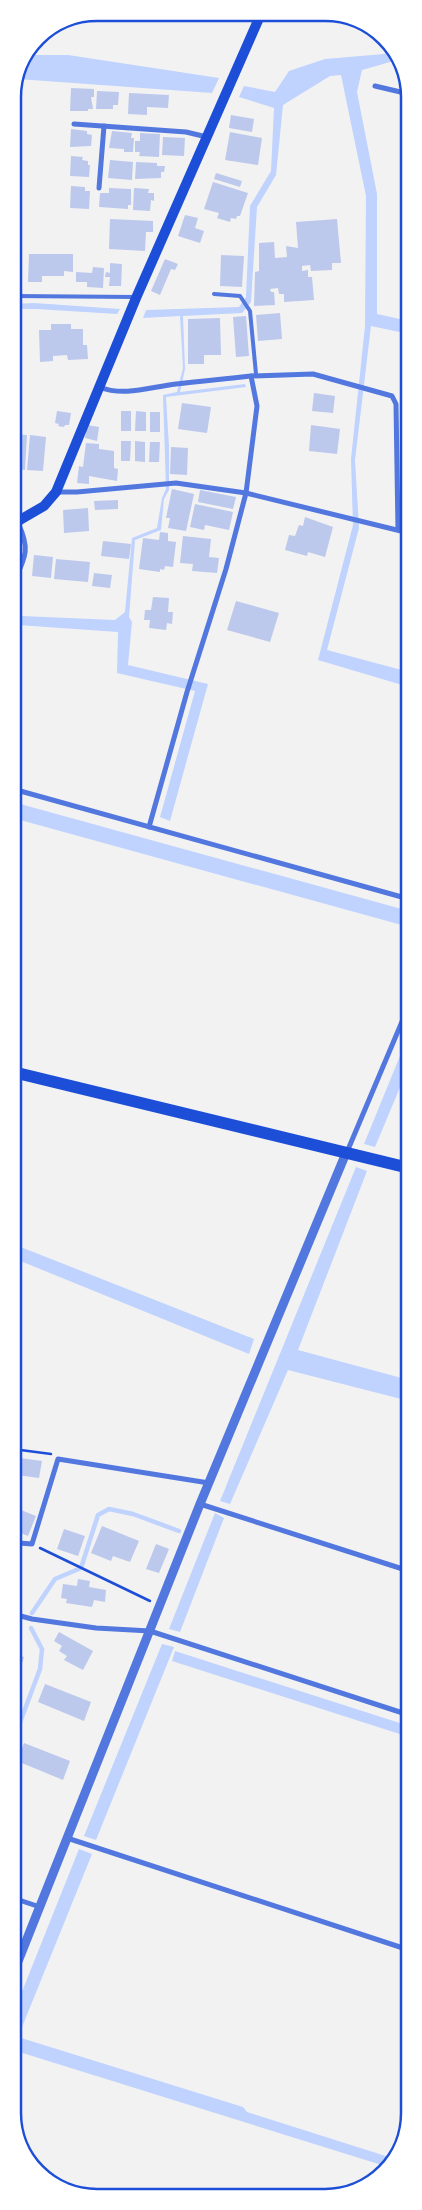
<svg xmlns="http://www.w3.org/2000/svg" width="422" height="2210" font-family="Literata,serif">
<rect width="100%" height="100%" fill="#f2f2f2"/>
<g fill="#bfd3fe">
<polygon points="393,51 397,60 362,70 357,92 377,194 377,314 409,321 409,334 371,326 355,460 359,528 327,650 409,672 409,687 318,660 353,525 351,459 365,326 366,196 341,75 330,76 283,105 276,175 257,207 251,302 242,313 183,316 185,369 180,392 245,384 246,387 166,397 169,447 169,490 164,499 161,530 135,540 129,617 132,622 128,665 208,684 170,821 160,817 195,691 117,673 118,632 18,625 22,616 115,620 125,612 132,538 157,528 162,498 166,489 163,395 177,392 183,368 180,316 143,318 146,310 239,307 246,297 250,206 271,171 274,108 239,97 244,86 275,92 289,71 325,59 384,54"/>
<polygon points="30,55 68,55 219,78 212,93 18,79"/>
<polygon points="34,303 120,309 117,314 36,309 13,309 13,304"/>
<polygon points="13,802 409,911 409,927 13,818"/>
<polygon points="409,1034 409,1066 375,1147 364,1144"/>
<polygon points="356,1167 367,1171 298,1350 409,1380 409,1401 288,1370 230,1504 220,1501"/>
<polygon points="13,1244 254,1339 249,1354 13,1258"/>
<polygon points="215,1513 224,1518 180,1632 169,1629"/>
<polygon points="162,1644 174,1647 96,1840 84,1836"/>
<polygon points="175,1651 409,1726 409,1737 172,1661"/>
<polygon points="79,1849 92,1854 18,2037 243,2107 247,2112 392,2158 388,2167 13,2050 13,2014"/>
</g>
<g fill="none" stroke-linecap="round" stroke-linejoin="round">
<g stroke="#bfd3fe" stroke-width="4.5">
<polyline points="32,1613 55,1579 81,1568 98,1515 109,1509 133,1514 179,1531"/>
<polyline points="13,1741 40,1669 42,1649 31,1628"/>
</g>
</g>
<g fill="#bdc9ec">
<polygon points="71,88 94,89 94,97 91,97 93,109 88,109 88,111 70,111"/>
<polygon points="97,91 119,92 118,105 113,105 113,109 96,109"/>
<polygon points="129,93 169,95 168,108 147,107 147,115 128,114"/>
<polygon points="231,115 254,119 252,132 229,128"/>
<polygon points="71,129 87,131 87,134 92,135 91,146 70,147"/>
<polygon points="112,131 132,133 131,138 134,138 133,152 124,152 124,149 109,148"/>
<polygon points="230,132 262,138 258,165 225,160"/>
<polygon points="140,133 160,134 159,157 139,156 140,152 135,152 135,141 140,141"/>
<polygon points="163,137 185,138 184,156 162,155"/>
<polygon points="71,156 83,157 82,160 88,161 88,165 90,165 89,177 70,176"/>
<polygon points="110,160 133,162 132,180 108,178"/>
<polygon points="136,162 157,163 157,166 165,166 164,172 161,172 161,178 135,179"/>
<polygon points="216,173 242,181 240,187 214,179"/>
<polygon points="213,182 248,193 240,216 237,216 236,219 231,218 230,222 217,218 219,213 204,209"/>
<polygon points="71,186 85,187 85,191 90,191 89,209 70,208"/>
<polygon points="109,188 131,189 131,205 128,205 128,209 99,207 100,193 109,193"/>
<polygon points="134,188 149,189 148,193 154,193 154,201 151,200 150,211 133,210"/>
<polygon points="185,215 198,218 195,228 204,231 200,243 178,236"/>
<polygon points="110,219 153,221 153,232 146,232 145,251 109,249"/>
<polygon points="337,219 341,263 332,263 332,270 311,271 310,265 302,266 302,271 308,270 308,277 312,277 314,300 284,302 284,294 279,294 278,288 270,289 271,292 274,292 275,305 254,306 255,272 259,271 259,243 274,242 275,258 287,257 286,246 298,248 296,222"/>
<polygon points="29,254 73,254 73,272 64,271 64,276 42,276 42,282 28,282"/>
<polygon points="221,255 244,256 242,287 220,286"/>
<polygon points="165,259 178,264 175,270 171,269 160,295 151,291"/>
<polygon points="110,263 122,264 121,286 109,286 110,277 105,277 106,272 110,273"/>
<polygon points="93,267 104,268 103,288 87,287 87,282 76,282 76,272 92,273"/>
<polygon points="280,313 282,339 258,341 256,315"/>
<polygon points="246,316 249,356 236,357 233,317"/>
<polygon points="220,318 221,355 204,355 204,364 188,364 188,319"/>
<polygon points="51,324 71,324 71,329 83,329 83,345 87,345 88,359 68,360 67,355 53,356 53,361 40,362 39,330 51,330"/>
<polygon points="406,391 409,391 409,420 400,419 401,398 406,398"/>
<polygon points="314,393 335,396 333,413 312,411"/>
<polygon points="182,403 211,407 207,433 178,429"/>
<polygon points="57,411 71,413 69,425 65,425 64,427 58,426 59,424 55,423"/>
<rect x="121" y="411" width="10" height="20"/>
<polygon points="136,411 146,412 146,431 135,431"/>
<rect x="150" y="412" width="10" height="20"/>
<polygon points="87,425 99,427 97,441 85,438"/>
<polygon points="311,425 340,429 337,454 309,451"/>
<polygon points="13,434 27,435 25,470 13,469"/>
<polygon points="30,435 46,437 43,471 27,470"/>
<polygon points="121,441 131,441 130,461 121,461"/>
<polygon points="135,441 145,442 145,462 135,461"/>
<polygon points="150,442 160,442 159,462 149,462"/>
<polygon points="86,443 99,444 99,449 114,451 114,468 118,469 117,481 89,476 89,484 77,483 79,466 83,467"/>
<polygon points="171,447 188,448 187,475 170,474"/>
<polygon points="405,463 409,463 409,494 404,494"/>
<polygon points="172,489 194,494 186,531 168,528 170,518 166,518"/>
<polygon points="200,490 236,497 233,509 198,502"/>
<polygon points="118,500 118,509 95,510 94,501"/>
<polygon points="195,504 233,512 229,530 205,525 204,530 190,527"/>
<polygon points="88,508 89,531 64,533 63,510"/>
<polygon points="305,517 333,527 325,557 308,552 307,556 285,550 289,535 295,536 299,525 303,526"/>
<polygon points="160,532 168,533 168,541 176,542 173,567 165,566 164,570 160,569 160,572 139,569 143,538 159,540"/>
<polygon points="183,536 211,539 209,557 219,558 217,573 192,571 193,564 180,563"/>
<polygon points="103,541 131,544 129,559 101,556"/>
<polygon points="34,555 53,557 51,578 32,576"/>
<polygon points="56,559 90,562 88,582 54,579"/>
<polygon points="94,573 112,575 110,588 92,586"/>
<polygon points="153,597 169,598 168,612 173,612 172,624 167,623 166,630 149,628 150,620 144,620 145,610 151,610"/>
<polygon points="236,601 279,613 270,642 227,630"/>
<polygon points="20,1458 42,1461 39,1478 17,1475"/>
<polygon points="21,1510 36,1516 28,1536 13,1530"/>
<polygon points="102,1526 139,1541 130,1562 113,1556 111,1561 91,1553"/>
<polygon points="64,1529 85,1536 78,1556 57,1549"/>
<polygon points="156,1544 169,1549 159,1573 146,1569"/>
<polygon points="78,1579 90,1581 89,1587 106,1590 105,1602 94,1600 92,1607 66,1603 67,1599 61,1598 63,1584 77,1586"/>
<polygon points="13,1625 17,1626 13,1638"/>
<polygon points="59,1632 93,1651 83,1670 64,1660 67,1656 59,1651 62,1646 54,1641"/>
<polygon points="13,1654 24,1657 18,1676 13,1675"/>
<polygon points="45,1684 91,1702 84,1721 38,1702"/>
<polygon points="24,1743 70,1761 63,1780 17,1761"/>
</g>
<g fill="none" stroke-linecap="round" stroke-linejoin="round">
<g stroke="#1d4ed8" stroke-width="2.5">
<polyline points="13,1449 51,1454"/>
<polyline points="40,1548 150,1601"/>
</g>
<g stroke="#5277de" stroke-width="4">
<polyline points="214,294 240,296 250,311 256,374"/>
<polyline points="13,296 135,297"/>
</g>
<g stroke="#5277de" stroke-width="5">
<polyline points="375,86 409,94"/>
<polyline points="74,124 186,132 207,137"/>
<polyline points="99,188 104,126"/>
<polyline points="251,376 313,374 392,396 396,404 398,530"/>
<path d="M99,387c26,10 51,0 77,-3 25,-3 50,-5 75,-8l6,30 -11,87 -20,76 -39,123 -38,135"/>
<polyline points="56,492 77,492 176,483 246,493 409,533"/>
<path d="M13,584c12,-26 18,-34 5,-61"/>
<polyline points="13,789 409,899"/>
<polyline points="347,1152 409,1005"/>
<polyline points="200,1504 409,1571"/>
<polyline points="13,1547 19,1543 32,1544 58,1459 209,1483"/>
<polyline points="13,1614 32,1619 96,1628 150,1631 409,1715"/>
<polyline points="67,1838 409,1950"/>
<polyline points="13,1898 40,1907"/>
</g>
<polyline stroke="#5277de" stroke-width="9" points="13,1974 200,1504 346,1153"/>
<polyline stroke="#1d4ed8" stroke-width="10" points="13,524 44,506 56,492 136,298 260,16"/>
<polyline stroke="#1d4ed8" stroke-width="12" points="13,1072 409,1168"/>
</g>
<path d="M0 0H422V2210H0ZM97 21H325A76 76 0 0 1 401 97V2113A76 76 0 0 1 325 2189H97A76 76 0 0 1 21 2113V97A76 76 0 0 1 97 21Z" fill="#fff" fill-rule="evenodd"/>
<path fill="none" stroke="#1d4ed8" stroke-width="2.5" d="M97 21H325A76 76 0 0 1 401 97V2113A76 76 0 0 1 325 2189H97A76 76 0 0 1 21 2113V97A76 76 0 0 1 97 21Z"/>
</svg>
